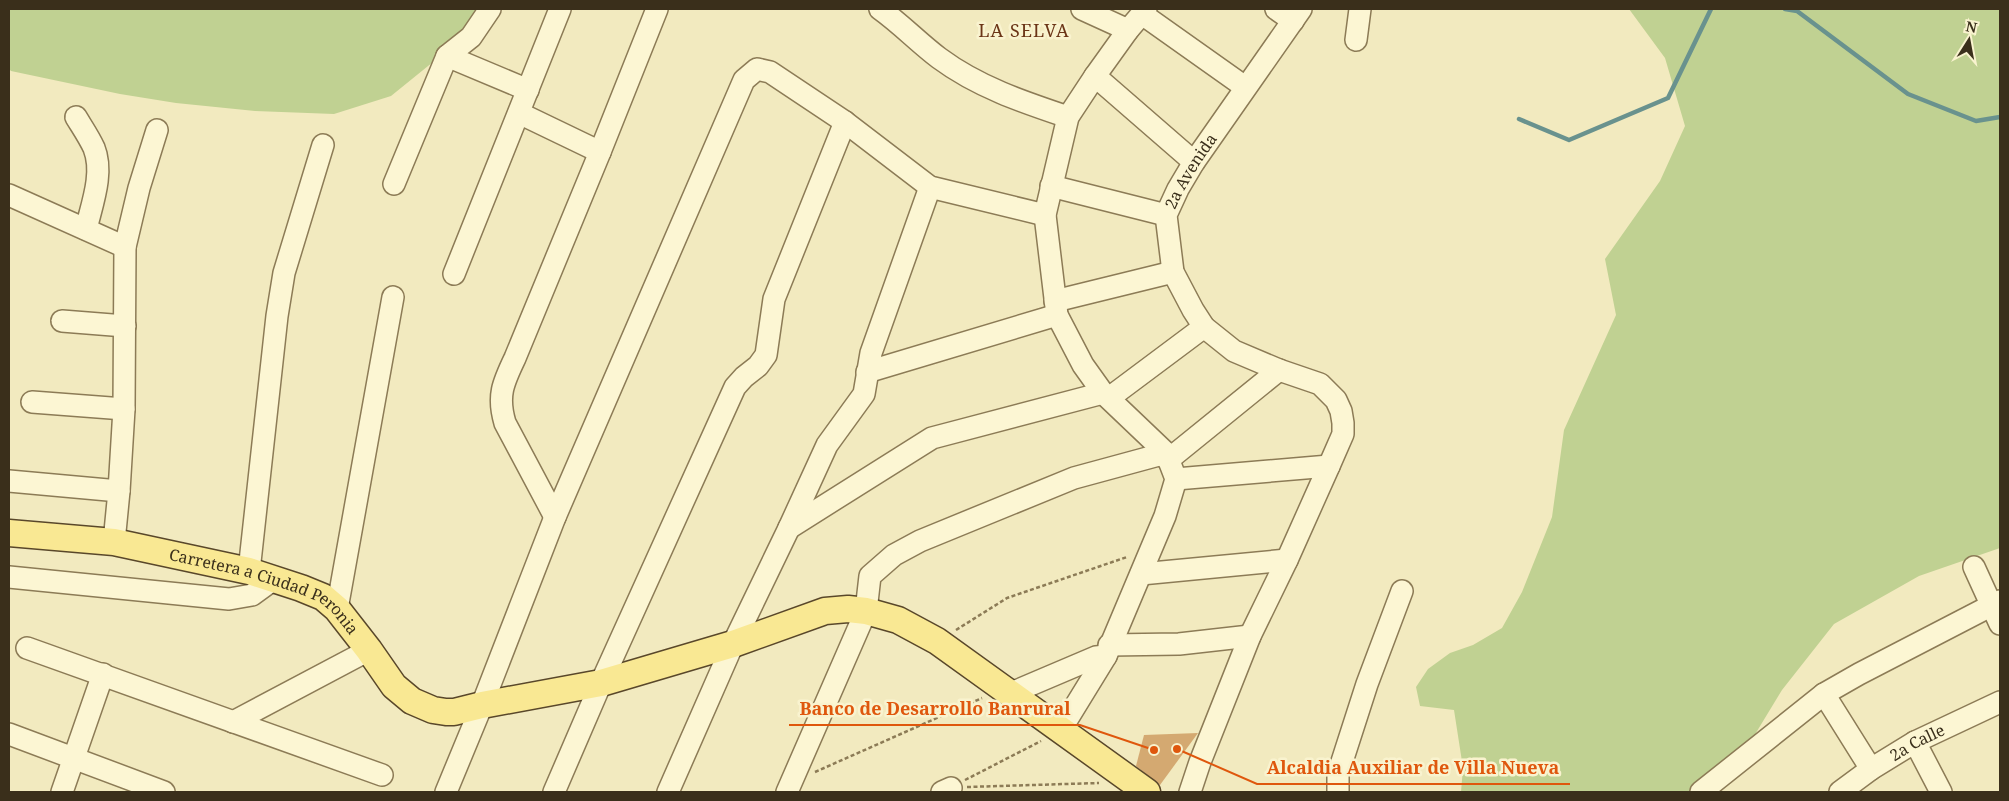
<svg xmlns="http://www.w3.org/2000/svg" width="2009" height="801" font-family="'Noto Serif',serif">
<rect width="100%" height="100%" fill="#f2eabf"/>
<g fill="#c0d192">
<polygon points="9,9 481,9 454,45 391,96 334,114 255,111 176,103 120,94 11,71 9,69"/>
<polygon points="1629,9 2000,9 2000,548 1919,576 1834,624 1782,690 1751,741 1694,792 1461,792 1463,768 1454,710 1420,706 1416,687 1428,669 1450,653 1473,645 1502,628 1522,592 1552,517 1564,430 1616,315 1605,259 1660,181 1685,126 1665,58"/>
</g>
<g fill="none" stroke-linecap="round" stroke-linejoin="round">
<g stroke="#69928e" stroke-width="4.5">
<polyline points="1785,9 1797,11 1908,94 1976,121 2000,117"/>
<polyline points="1519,119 1569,140 1668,98 1711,9"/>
</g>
</g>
<polygon fill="#d4a971" points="1198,733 1160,785 1136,766 1144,735"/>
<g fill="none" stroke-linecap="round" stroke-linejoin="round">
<g stroke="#8c7b56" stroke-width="24">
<g id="minor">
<path d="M880,9c21,15 39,34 59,49 39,29 84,44 129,59"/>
<polyline points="1082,9 1128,30"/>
<polyline points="1276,9 1293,21"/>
<polyline points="1142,14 1245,87"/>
<polyline points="1356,40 1360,9"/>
<polyline points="447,56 528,90"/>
<polyline points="1095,76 1194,162"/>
<polyline points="519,113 600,152"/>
<path d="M76,117c6,10 13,20 18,31 10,25 -2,56 -8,81"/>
<polyline points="394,184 447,56 471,37 490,9"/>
<polyline points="1051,186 1166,215"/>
<polyline points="9,195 125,247"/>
<polyline points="454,274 560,9"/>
<polyline points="1055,301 1173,272"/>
<polyline points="62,321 125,326"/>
<polyline points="867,372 1057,315"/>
<polyline points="1109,398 1204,327"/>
<polyline points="32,402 124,409"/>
<polyline points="1168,460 1279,370"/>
<polyline points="1176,479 1329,466"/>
<polyline points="9,481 119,491"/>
<path d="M555,517l-50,-94c-8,-27 -2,-40 10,-65l85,-206 57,-143"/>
<polyline points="789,528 932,438 1103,393"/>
<polyline points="114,542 119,491 124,409 125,247 139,188 157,130"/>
<polyline points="1974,567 2000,624"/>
<polyline points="249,571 277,316 284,273 323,145"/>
<polyline points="1141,574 1287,560"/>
<polyline points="9,577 229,599 252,595 274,579"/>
<polyline points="337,609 393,297"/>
<polyline points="1109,645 1179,644 1250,636"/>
<polyline points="27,648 382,775"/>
<polyline points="1009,694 1096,657 1106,656"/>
<polyline points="1824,694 1871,769"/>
<polyline points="233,722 369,650"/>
<polyline points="1060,731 1106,656 1165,516 1176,479 1166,453 1103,393 1083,365 1057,315 1045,215 1068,117 1095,76 1128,30 1146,9"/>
<polyline points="9,734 164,792"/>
<polyline points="1915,742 1941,792"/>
<polyline points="62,792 103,674"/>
<polyline points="446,792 482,705 555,517 744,80 757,69 770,72 845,122 930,187 1045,215"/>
<polyline points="554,792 601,683 735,387 744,377 758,366 766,355 774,299 845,122"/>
<polyline points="668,792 733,644 789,528 827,445 864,394 871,353 930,187"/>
<polyline points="787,792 866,611 870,576 894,555 920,541 1074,478 1166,453"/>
<polyline points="942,792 951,788"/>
<path id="s1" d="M1190,792l10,-30 50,-126 37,-76 42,-94 14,-32v-11l-2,-12 -5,-11 -16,-16 -41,-14 -45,-19 -30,-24 -11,-17 -20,-38 -7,-57 12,-26 16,-27 107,-153"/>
<polyline points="1338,792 1338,774 1367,684 1402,591"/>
<polyline points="1701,792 1824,694 1859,674 2000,601"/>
<path id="s2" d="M1840,792l31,-23 44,-27 85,-40"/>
</g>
</g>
<g stroke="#59472a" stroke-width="29">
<g id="major">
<path id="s3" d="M9,533l105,9 135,29 52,17 22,9 14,12 32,41 25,36 18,15 21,9 13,2h8l28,-7 119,-22 132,-39 92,-33 23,-2 18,2 32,9 39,21 210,151"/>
</g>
</g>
<g stroke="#8c7b56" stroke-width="2.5" stroke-dasharray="4 2.5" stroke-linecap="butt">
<polyline points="956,630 1007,598 1127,557"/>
<polyline points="815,772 982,698"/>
<polyline points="965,780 1041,741"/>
<polyline points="967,787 1099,783"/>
</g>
<use href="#minor" stroke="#fcf6d3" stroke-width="21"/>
<use href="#major" stroke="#f9e893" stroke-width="26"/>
</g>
<g text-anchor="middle" stroke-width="5" stroke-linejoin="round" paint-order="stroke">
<g font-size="16" fill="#3a2f1b" stroke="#f9f3cf">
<text dy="6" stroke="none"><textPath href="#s1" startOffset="749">2a Avenida</textPath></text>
<text dy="6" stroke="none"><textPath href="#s3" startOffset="266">Carretera a Ciudad Peronia</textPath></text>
<text dy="6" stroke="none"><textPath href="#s2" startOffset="92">2a Calle</textPath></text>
</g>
<g font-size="18" letter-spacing="1" fill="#6b3517" stroke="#f9f3cf">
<text x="1024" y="37">LA SELVA</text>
</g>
</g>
<path fill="none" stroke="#df570d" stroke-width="2" d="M1154 750L1080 725H789M1177 749L1257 784H1570"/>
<g fill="#df570d" stroke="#f9f3cf" stroke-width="2">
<circle cx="1154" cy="750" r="5"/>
<circle cx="1177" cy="749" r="5"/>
</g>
<g font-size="18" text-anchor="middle" font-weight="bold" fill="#df570d" stroke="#f9f3cf" stroke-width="5" stroke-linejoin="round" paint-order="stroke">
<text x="935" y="715">Banco de Desarrollo Banrural</text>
<text x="1413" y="774">Alcaldia Auxiliar de Villa Nueva</text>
</g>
<rect width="2009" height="801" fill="none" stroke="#3a2f1b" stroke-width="20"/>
<g transform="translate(1969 40) rotate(11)" stroke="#f9f3cf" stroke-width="4" paint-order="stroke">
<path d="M0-4L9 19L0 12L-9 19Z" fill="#3a2f1b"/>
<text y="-8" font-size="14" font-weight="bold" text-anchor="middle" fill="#3a2f1b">N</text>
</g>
</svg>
